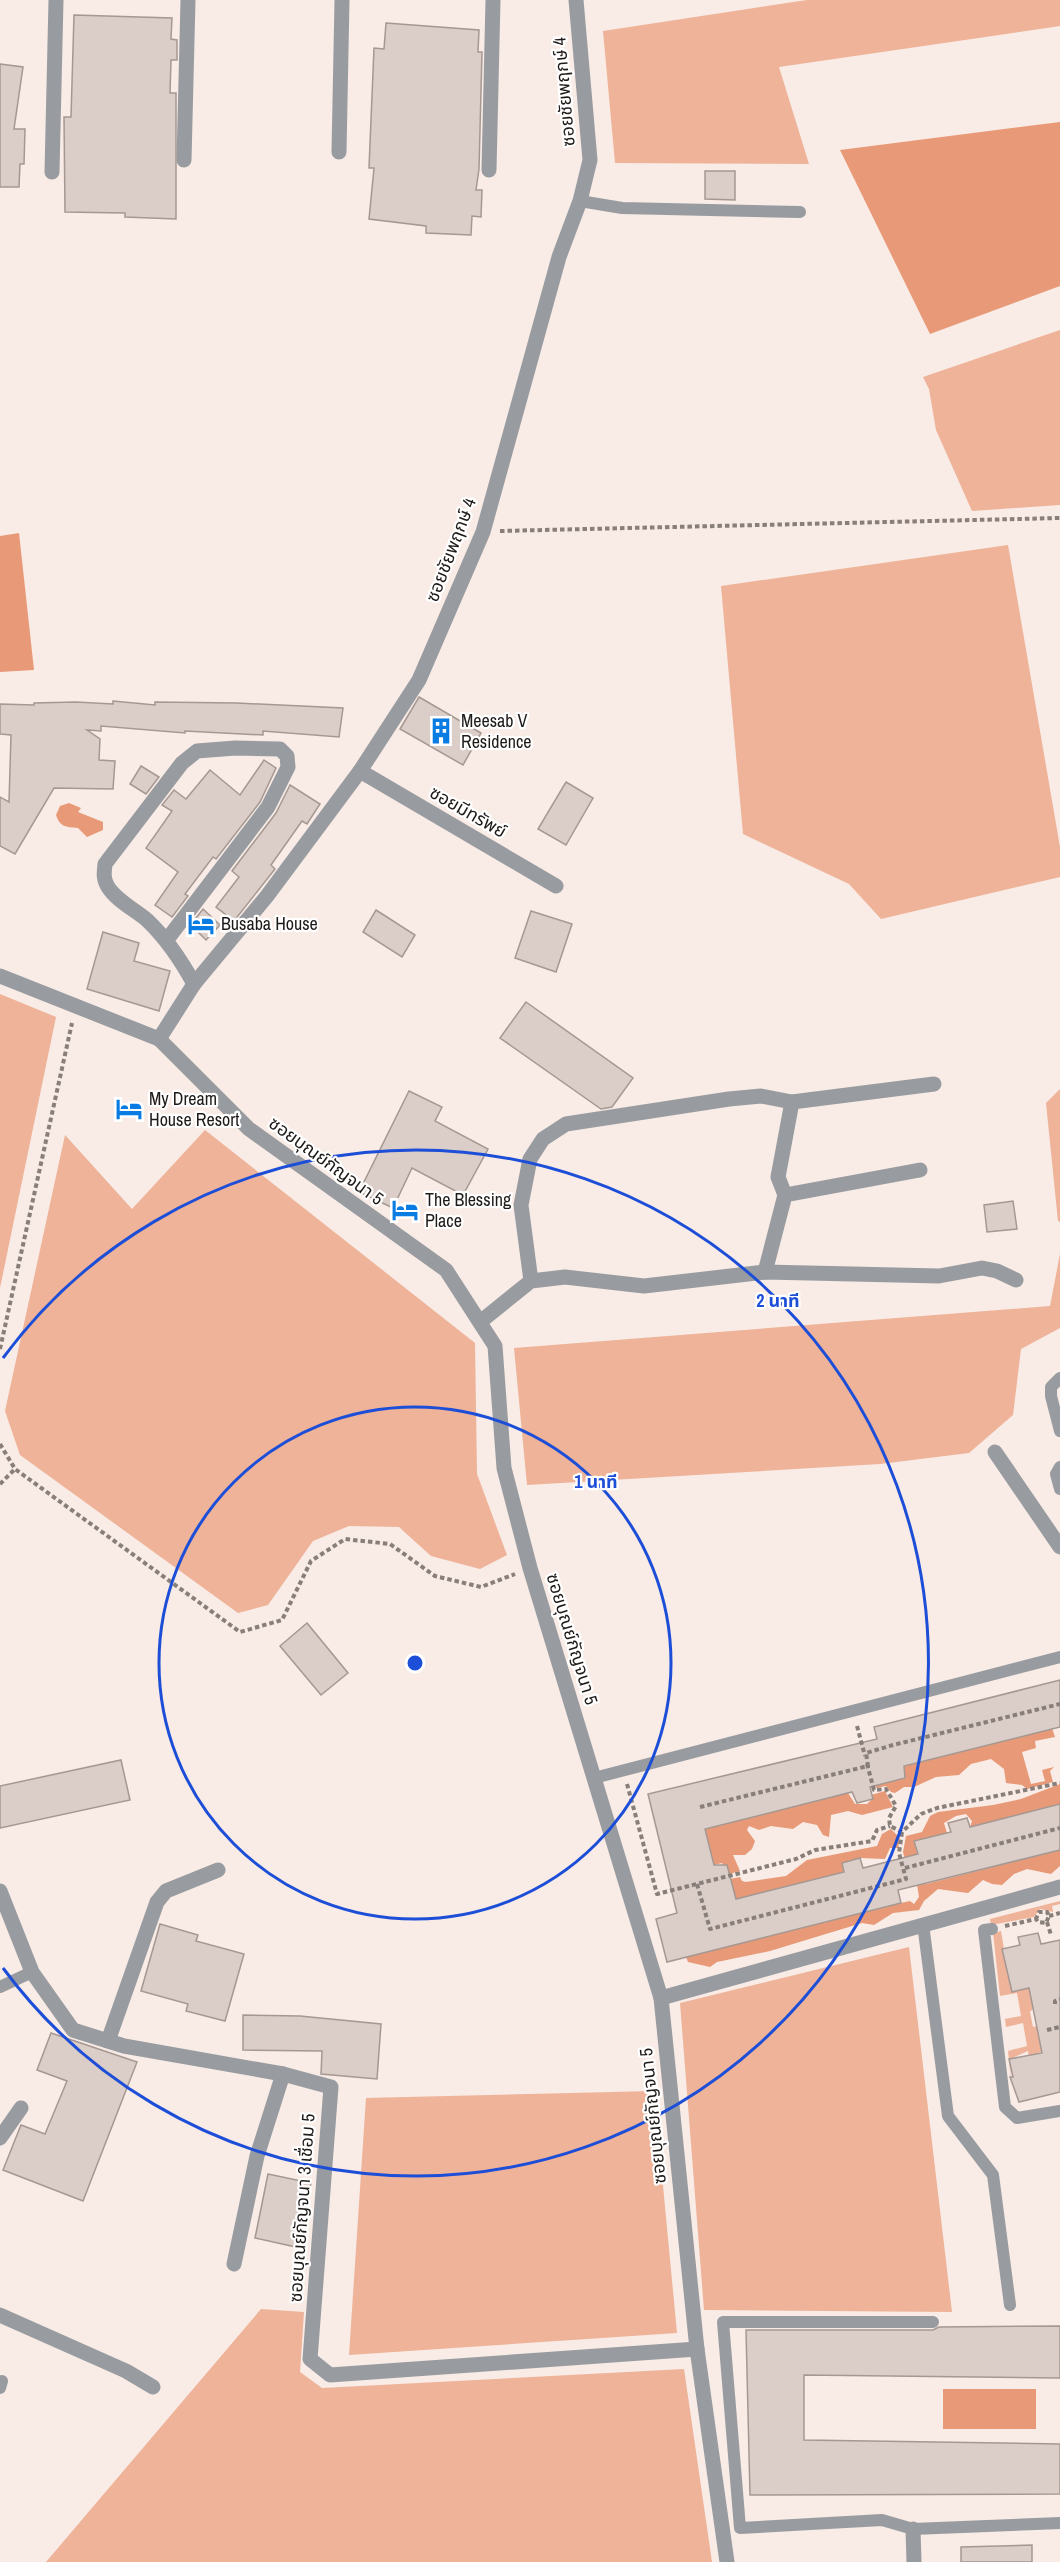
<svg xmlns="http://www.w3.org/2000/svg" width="1060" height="2562" font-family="'Archivo Narrow','Noto Sans Thai',sans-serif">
<rect width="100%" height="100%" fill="#f9ebe5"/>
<g fill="#eeb399">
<polygon points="807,0 1060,0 1060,26 779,67 809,164 615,163 603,31"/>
<polygon points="1060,330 1060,505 972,511 936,430 929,389 923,377"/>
<polygon points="1008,545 1060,847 1060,877 881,919 849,884 743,834 721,586"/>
<polygon points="0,994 56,1017 0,1288"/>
<polygon points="1060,1089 1060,1222 1058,1221 1046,1103"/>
<polygon points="205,1130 475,1343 477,1474 507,1555 480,1569 431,1556 399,1527 349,1526 313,1541 268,1605 238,1613 20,1455 5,1411 65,1135 132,1209"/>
<polygon points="1060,1254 1060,1328 1021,1349 1013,1415 969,1453 880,1464 527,1485 514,1348 1050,1306"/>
<polygon points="1060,1901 1060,1904 1052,1906 1053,1912 1040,1909 1034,1917 991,1925 990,1919"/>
<polygon points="1001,1931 1004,1949 1002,1949 1012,1991 1058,1981 1030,2012 1033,2027 1037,2026 1056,2049 1040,2052 1029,2059 1028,2051 1010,2059 1011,2081 1008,2051 1027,2046 1023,2023 1006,2027 1005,2019 1021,2016 1017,1993 1000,1996 993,1933"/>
<polygon points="909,1947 952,2312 704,2310 680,2003"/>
<polygon points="654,2091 677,2333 349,2355 366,2098"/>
<polygon points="261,2309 304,2312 300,2372 322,2388 684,2369 712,2562 46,2562"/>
</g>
<g fill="#e89977">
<polygon points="1060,122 1060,286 930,334 840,150"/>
<polygon points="19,533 34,670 0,672 0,536"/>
<path d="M69,803l12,5 -3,4 25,10v8l-16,7 -9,-9c-12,-1 -18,-1 -22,-13l4,-9z"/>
<polygon points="1052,1728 1055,1737 1035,1741 1036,1748 1022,1752 1031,1784 1045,1781 1042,1770 1054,1767 1050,1771 1053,1782 1027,1789 1022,1785 1006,1783 1004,1769 991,1759 971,1764 959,1775 936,1777 914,1787 904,1787 895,1793 891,1792 886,1786 876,1788 868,1756 890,1782 905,1778 904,1766 960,1752 955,1733"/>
<polygon points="1060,1784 1060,1804 970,1827 972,1821 966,1814 956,1816 944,1823 947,1833 914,1841 919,1860 906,1864 903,1852 906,1836 922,1832 930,1816 938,1812 993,1805 1021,1799"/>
<polygon points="885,1791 893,1807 862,1815 848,1811 831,1815 829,1837 823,1835 817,1825 803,1822 793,1829 771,1826 759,1830 749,1826 747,1830 755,1841 752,1849 745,1855 733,1855 740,1871 729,1874 722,1863 714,1865 700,1811 724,1824 848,1793 855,1804 867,1804 872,1799 871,1795"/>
<polygon points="891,1829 900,1838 898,1848 890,1848 885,1859 860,1858 842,1863 844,1872 716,1904 730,1879 740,1877 742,1881 746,1882 786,1876 807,1860 877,1846 882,1834"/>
<polygon points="1060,1850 1060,1866 1051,1874 1027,1869 1014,1874 1002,1885 992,1884 983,1880 968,1893 938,1889 924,1901 919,1910 893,1913 874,1925 862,1923 770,1951 717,1962 710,1967 688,1962 686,1957 901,1903 910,1901 914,1904 919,1897 916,1878 926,1884"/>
<rect x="943" y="2389" width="93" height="40"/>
</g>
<g fill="#dbcdc7" stroke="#a59892" stroke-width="1.5">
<polygon points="74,15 172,18 171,39 177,40 177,60 171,60 170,93 176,93 176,219 125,217 125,213 65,212 64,117 71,117"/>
<polygon points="386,23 479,30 478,52 482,52 479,169 476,190 482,190 481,217 472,216 471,235 426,233 426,226 369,219 374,168 369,168 374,48 384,49"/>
<polygon points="0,64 23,67 14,129 25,129 24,164 20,164 19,187 0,187"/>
<polygon points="705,171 735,171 735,200 705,199"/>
<polygon points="419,697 481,733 463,765 400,729"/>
<polygon points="113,701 155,705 155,702 237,703 343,708 339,737 263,731 263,735 185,731 185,733 101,726 101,731 87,730 100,739 99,760 115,761 113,789 54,788 15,854 0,846 0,797 9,802 11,735 0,734 0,704 34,705 34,703 76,702 113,704"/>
<polygon points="264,760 276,768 260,802 216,859 213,857 185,894 188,896 172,917 155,905 178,872 146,848 172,811 162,805 174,790 186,799 210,770 240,795"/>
<polygon points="141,766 159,777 146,794 130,784"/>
<polygon points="566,782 593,798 566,845 538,829"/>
<polygon points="290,785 320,804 307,824 302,821 271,865 275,869 234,921 216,907 239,877 232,871 276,813"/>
<polygon points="203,909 220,925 206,940 197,931 195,932 188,928"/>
<polygon points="376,910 415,935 402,957 363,932"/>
<polygon points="531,911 572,924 556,972 515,958"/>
<polygon points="103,932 139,943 134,961 170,971 159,1011 87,989"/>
<polygon points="526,1002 633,1078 612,1107 601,1109 500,1038"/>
<polygon points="409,1091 442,1107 435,1121 488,1149 463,1195 412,1168 393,1208 359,1192"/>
<polygon points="1013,1201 1017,1229 987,1232 984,1205"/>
<polygon points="307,1623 348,1673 321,1695 280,1646"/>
<polygon points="1060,1680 1060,1727 904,1766 905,1778 870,1787 873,1799 857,1803 852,1792 705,1829 714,1865 727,1865 736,1899 844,1872 842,1863 860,1858 863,1868 918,1854 914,1841 951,1832 948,1823 967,1818 970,1827 1060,1804 1060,1850 898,1890 901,1903 667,1962 656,1919 677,1913 648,1794 877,1739 874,1727"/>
<polygon points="121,1760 130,1800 0,1828 0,1786"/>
<polygon points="160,1924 198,1935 196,1941 244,1954 225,2021 186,2011 188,2004 141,1991"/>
<polygon points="1038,1933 1041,1944 1060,1940 1060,2092 1019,2102 1010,2077 1013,2077 1009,2059 1042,2053 1029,1988 1012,1992 1002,1949 1020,1945 1018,1937"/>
<polygon points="243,2015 300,2016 381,2024 377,2079 321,2074 322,2051 243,2050"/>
<polygon points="51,2033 137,2062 83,2201 3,2170 21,2125 45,2134 67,2081 37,2070"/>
<polygon points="268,2174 311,2183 296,2247 255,2238"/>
<polygon points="1060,2326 1060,2378 804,2375 804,2440 1060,2444 1060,2494 750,2495 746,2330 933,2330 939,2327"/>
<polygon points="1032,2545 1032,2562 961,2562 961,2547"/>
</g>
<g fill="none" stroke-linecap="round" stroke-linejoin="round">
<g stroke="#887f7b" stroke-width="4" stroke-dasharray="4.5 3" stroke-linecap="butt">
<polyline points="500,531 1060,518"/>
<polyline points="0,1349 72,1023"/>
<polyline points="0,1444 15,1469 240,1632 282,1620 311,1561 345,1539 390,1544 435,1576 481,1587 515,1574"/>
<polyline points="0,1484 15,1469"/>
<polyline points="857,1726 865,1756"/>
<polyline points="867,1764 874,1790 886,1789 896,1806 889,1818 890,1826 902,1832 921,1814 937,1808 1060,1783"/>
<polyline points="627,1784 657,1894 796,1859 815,1850 872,1841 877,1830 890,1826"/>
<polyline points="700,1807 868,1766 866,1753 893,1745 1060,1704"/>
<polyline points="905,1868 1060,1828"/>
<polyline points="697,1884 710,1929 906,1879 899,1853 902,1832"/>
<polyline points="1049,1916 1060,1913"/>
<polyline points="1047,1922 1051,1935"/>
<polyline points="1005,1926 1036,1919 1038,1922 1046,1923 1049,1916 1047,1912 1039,1912 1036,1919"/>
<polyline points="1055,2004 1055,2001 1060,1999"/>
<polyline points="1047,2030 1060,2027"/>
</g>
<g stroke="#989ca1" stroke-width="12">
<polyline points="580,201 622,208 800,212"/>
<polyline points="1060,1378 1051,1387 1051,1396 1060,1431"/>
<polyline points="1060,1467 1056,1474 1060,1489"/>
<polyline points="594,1778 1060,1657"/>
<polyline points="923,1924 948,2116 993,2175 1010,2305"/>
<polyline points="992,1929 984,1930 1005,2107 1017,2118 1060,2111"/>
<polyline points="0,1987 32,1972"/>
<polyline points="933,2322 723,2322 740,2528 882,2520 913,2529 1060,2523"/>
<polyline points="0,2388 2,2381"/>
</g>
<g stroke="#989ca1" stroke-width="15">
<polyline points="339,152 342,0"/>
<polyline points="184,160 188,0"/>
<polyline points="489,170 493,0"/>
<polyline points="52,172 56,0"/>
<polyline points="360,771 556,886"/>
<path d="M166,941l102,-134 20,-40 -1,-11 -7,-7 -45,-1 -38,3 -15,12 -77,101c-1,9 -2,15 3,23 8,13 27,23 39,33 20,19 34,40 47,64"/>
<polyline points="0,976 159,1039 249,1129 446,1270 495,1346 504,1468 530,1568 661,1998 697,2349 727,2562"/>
<polyline points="159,1039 194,984 267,896 360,771 419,680 483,532 559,257 580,201 590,160 576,0"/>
<polyline points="785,1195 920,1170"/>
<polyline points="765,1272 785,1195 778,1177 792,1102"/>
<polyline points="531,1281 521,1205 530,1159 543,1139 566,1124 729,1099 761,1096 792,1102 934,1084"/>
<polyline points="480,1322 531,1281 565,1277 644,1286 765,1272 939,1276 982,1268 997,1271 1016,1280"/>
<polyline points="995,1452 1060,1547"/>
<polyline points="0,1891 32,1972 73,2030 124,2046 283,2074 331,2087 310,2359 330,2375 697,2349"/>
<polyline points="661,1998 1060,1887"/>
<polyline points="108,2041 157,1902 166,1891 218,1870"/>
<polyline points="0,2138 21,2108"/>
<polyline points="234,2264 257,2156 283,2074"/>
<polyline points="0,2315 126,2371 153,2387"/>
<polyline points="913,2529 914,2562"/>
</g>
</g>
<g fill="none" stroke="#1d4ed8" stroke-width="3">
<circle cx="415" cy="1663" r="256"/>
<path d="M3 1358A513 513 0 1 1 3 1968"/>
</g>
<defs>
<g id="building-bare" transform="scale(2.07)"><path d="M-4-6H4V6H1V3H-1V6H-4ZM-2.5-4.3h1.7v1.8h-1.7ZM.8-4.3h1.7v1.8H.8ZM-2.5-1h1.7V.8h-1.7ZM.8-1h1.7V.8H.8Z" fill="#097ce3" stroke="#fff" stroke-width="2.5" paint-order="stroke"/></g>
<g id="hotel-bare" transform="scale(2.07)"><path d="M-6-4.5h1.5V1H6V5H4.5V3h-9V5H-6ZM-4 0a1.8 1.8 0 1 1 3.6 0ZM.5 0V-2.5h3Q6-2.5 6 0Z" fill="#097ce3" stroke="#fff" stroke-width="2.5" paint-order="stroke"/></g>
</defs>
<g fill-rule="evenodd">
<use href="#building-bare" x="441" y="731"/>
<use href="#hotel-bare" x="201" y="924"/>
<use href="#hotel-bare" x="129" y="1109"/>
<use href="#hotel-bare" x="405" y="1210"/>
</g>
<g text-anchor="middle" stroke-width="4.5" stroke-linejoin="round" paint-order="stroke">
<g font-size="18" fill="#1f1a18" stroke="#fff">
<text transform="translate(564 92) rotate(-95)" y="6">ซอยชัยพฤกษ์ 4</text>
<text transform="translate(451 550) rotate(-69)" y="6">ซอยชัยพฤกษ์ 4</text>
<text transform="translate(468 812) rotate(30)" y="6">ซอยมีทรัพย์</text>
<text transform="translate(326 1161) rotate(36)" y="6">ซอยบุณย์กัญจนา 5</text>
<text transform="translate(572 1639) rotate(73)" y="6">ซอยบุณย์กัญจนา 5</text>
<text transform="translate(653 2116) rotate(-96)" y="6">ซอยบุณย์กัญจนา 5</text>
<text transform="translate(302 2208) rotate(-86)" y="6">ซอยบุณย์กัญจนา 3 เชื่อม 5</text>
</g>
<g font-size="18" fill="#1f1a18" stroke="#fff" text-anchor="start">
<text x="461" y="727">Meesab V<tspan x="461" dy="21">Residence</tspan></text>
<text x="221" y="930">Busaba House</text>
<text x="149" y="1105">My Dream<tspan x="149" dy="21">House Resort</tspan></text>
<text x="425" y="1206">The Blessing<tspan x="425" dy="21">Place</tspan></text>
</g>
</g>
<circle cx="415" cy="1663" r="9" fill="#1d4ed8" stroke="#fff" stroke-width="3"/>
<g font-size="18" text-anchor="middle" font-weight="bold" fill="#1d4ed8" stroke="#fff" stroke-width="4.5" stroke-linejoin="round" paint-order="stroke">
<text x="778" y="1307">2 นาที</text>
<text x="596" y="1488">1 นาที</text>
</g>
</svg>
